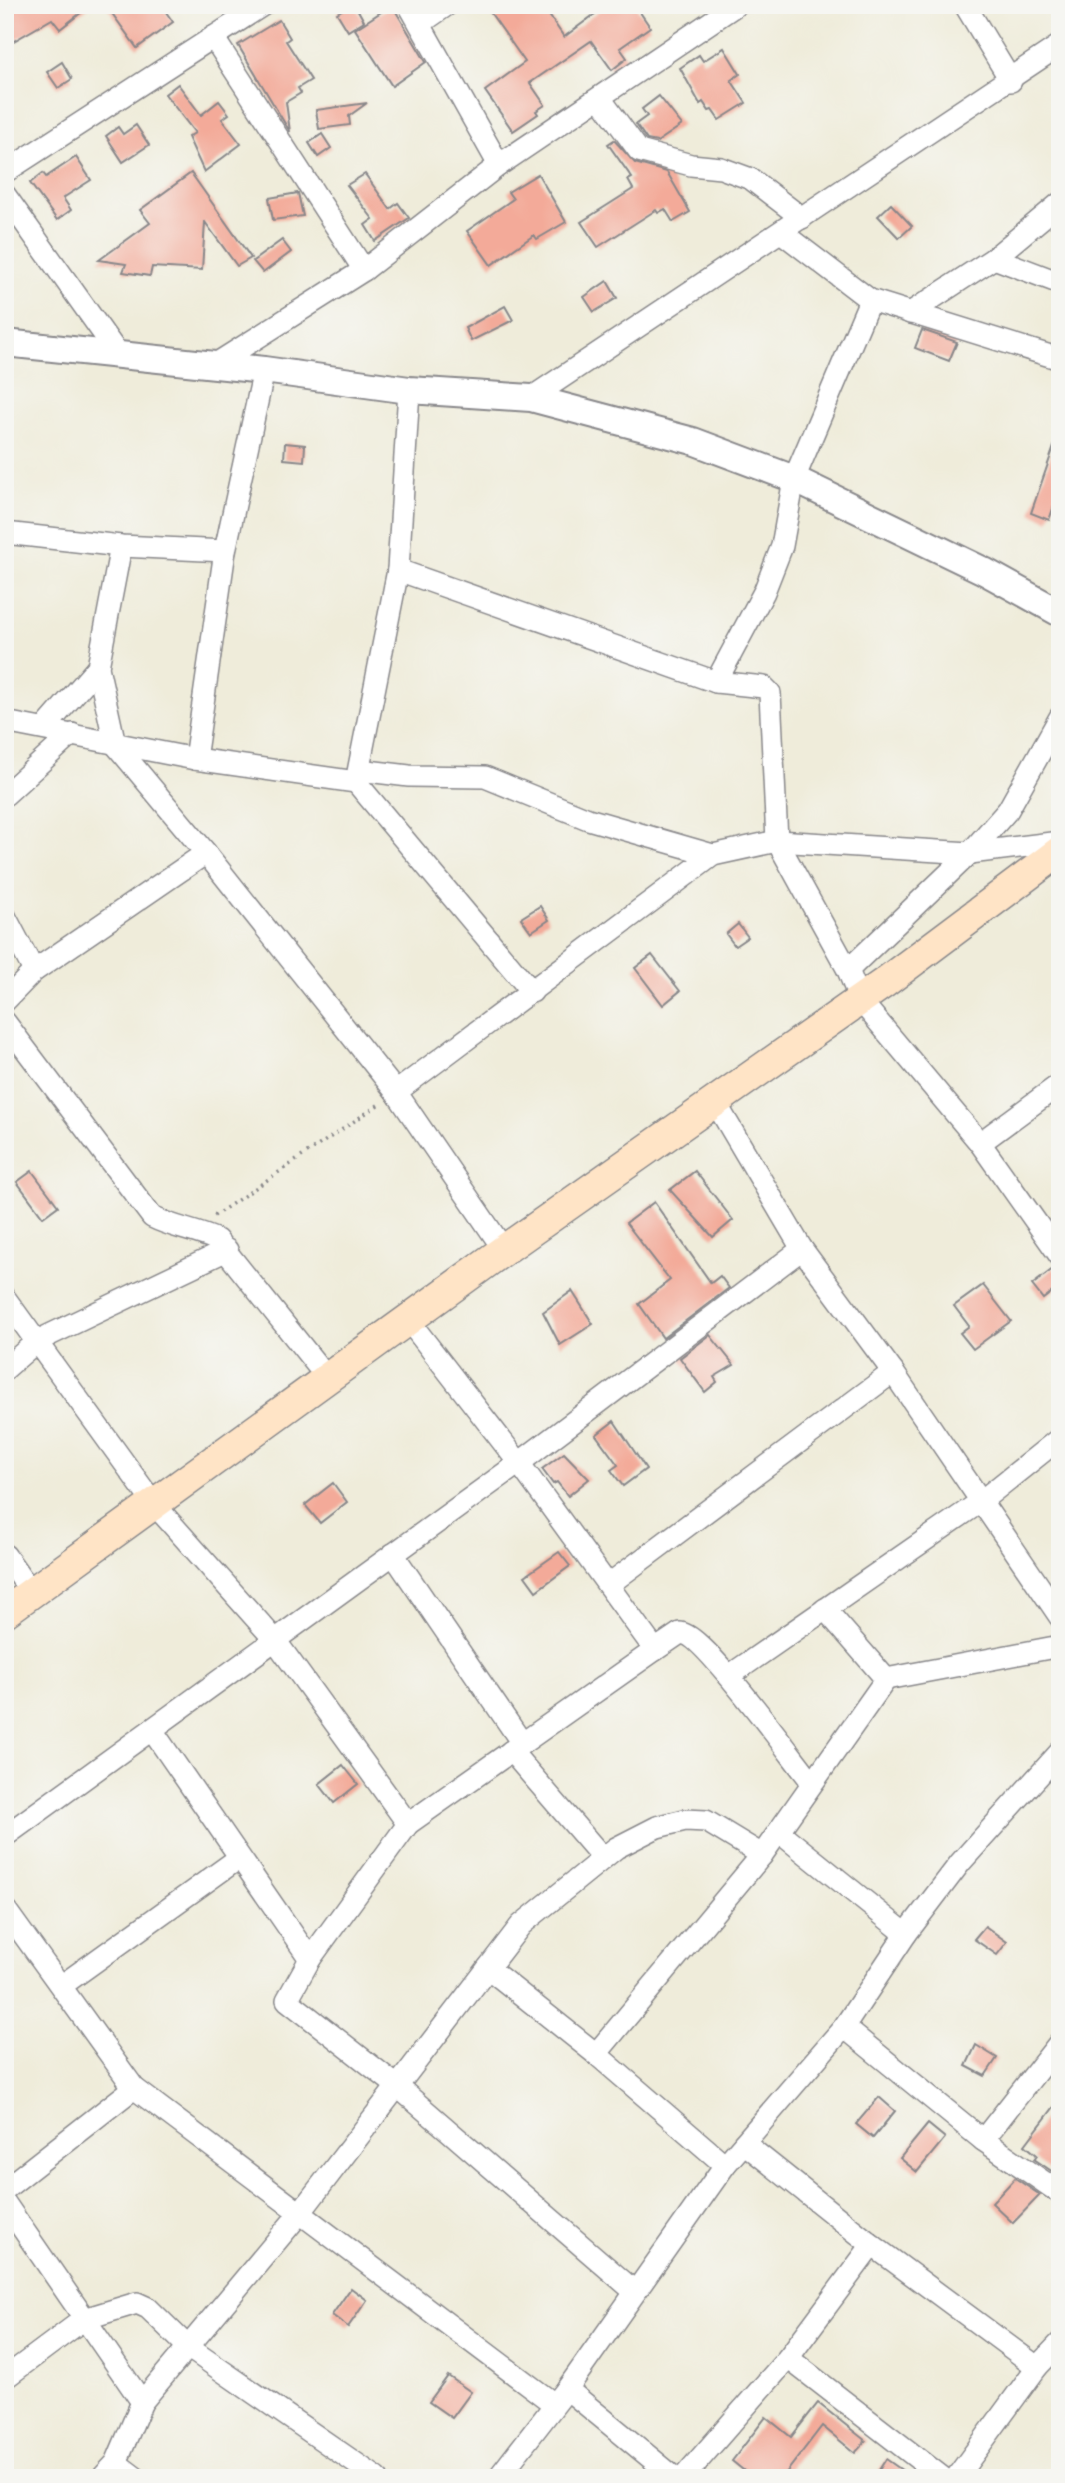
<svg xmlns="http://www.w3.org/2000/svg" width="1065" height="2483" font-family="Kalam,sans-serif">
<rect width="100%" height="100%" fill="#f6f6f2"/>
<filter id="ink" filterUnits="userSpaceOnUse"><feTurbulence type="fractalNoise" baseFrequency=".0143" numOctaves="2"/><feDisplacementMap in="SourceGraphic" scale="14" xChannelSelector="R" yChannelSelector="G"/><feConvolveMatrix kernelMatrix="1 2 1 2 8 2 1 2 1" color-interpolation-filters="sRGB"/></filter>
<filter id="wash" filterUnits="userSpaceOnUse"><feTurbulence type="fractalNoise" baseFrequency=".00686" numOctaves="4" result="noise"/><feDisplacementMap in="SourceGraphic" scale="28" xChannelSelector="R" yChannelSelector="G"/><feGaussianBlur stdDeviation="1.57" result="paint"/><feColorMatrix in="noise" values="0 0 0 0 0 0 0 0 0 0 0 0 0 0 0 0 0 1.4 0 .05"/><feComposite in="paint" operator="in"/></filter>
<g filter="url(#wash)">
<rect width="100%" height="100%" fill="#efecda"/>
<g id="blocks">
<g fill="#f3aa99">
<polygon points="5,5 91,5 60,29 52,19 5,46"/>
<polygon points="106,5 161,5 173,22 137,48"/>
<polygon points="350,5 355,5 364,21 348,31 337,13"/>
<polygon points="392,5 426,62 392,86 355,29"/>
<polygon points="485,5 542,5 564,37 607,5 635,5 650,27 620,48 627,58 612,70 591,41 530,83 545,105 536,111 538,114 513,131 485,91 525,62"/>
<polygon points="279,20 290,38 286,41 311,80 298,88 301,93 286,102 290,132 238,45"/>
<polygon points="724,48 740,74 731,80 746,103 719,120 712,110 709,111 703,102 700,104 680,68 699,55 703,61"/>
<polygon points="62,62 72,79 58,88 47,72"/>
<polygon points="178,84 201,115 219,101 229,114 222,119 241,144 204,172 188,137 195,133 165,94"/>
<polygon points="659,96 682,125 657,142 647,140 636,124 647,116 642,109"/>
<polygon points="367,103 349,116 350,125 319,129 316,110"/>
<polygon points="136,125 149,145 123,162 106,136 118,127 123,134"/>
<polygon points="322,134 331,148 318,157 309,143"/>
<polygon points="614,140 635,163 667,172 690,212 673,222 665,209 658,213 656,210 598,247 581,222 633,189 628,180 632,178 608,144"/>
<polygon points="76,157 91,180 63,198 71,210 57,220 30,183 43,173 46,177"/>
<polygon points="191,173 251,258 237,266 205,222 202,270 152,267 150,276 123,272 126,264 99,260 150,223 140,210"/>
<polygon points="365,174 390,209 398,203 409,218 375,241 365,225 373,219 347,185"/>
<polygon points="538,174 566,222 537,239 534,235 491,265 467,231 513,199 508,192"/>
<polygon points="298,193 303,216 273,220 269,198"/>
<polygon points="891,204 912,226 899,238 878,216"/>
<polygon points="282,240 291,252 263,273 253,261"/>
<polygon points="607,281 617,298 594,312 584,297"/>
<polygon points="505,306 513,320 471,341 465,328"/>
<polygon points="922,330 957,342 949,361 915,348"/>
<polygon points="1057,438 1060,489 1049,520 1031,513"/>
<polygon points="285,443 305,445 304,461 284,459"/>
<polygon points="540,906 549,920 531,932 521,918"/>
<polygon points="738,924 748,937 735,946 726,934"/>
<polygon points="652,955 680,991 663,1005 635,968"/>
<polygon points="32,1171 58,1206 43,1217 17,1182"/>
<polygon points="695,1171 733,1220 713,1237 670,1190"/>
<polygon points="654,1202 711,1283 720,1276 729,1288 663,1338 639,1304 670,1280 626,1223"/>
<polygon points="1054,1268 1060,1269 1060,1286 1043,1299 1032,1285"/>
<polygon points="983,1285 1011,1321 973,1349 960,1333 969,1326 954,1306"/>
<polygon points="572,1291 593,1324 560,1345 543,1312"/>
<polygon points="710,1335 734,1365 714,1377 717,1382 705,1392 680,1358"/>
<polygon points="614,1421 646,1469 623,1486 611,1470 618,1465 596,1435"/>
<polygon points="564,1453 589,1479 568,1496 557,1482 553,1484 542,1469"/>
<polygon points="333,1483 347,1502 320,1523 305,1505"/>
<polygon points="559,1552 570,1566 536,1591 525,1576"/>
<polygon points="343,1765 358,1784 334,1803 319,1784"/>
<polygon points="985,1926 1007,1942 997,1955 974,1939"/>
<polygon points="976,2045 997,2058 985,2076 966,2066"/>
<polygon points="879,2097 895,2111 873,2138 856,2124"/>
<polygon points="1060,2099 1060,2163 1053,2172 1034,2159 1037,2155 1025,2145"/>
<polygon points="928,2124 945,2138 917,2172 900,2158"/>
<polygon points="1015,2178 1040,2195 1013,2223 992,2203"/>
<polygon points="351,2288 367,2300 348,2327 332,2315"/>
<polygon points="448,2376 471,2392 452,2418 429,2402"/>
<polygon points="818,2403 866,2441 855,2453 822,2426 782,2478 753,2478 732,2461 766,2417 791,2437"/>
<polygon points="886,2459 913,2478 874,2478"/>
</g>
</g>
</g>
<g filter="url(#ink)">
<use href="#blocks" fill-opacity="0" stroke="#88878a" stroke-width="2"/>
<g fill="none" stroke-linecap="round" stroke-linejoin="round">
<g stroke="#88878a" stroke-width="24">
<g id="minor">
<polyline points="409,5 499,165"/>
<polyline points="965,5 1011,81"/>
<polyline points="421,23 447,5"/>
<polyline points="213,37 364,270"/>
<polyline points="600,98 639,151 691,165 721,168 751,179 802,218"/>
<polyline points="5,172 263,5"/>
<polyline points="5,195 118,354"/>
<polyline points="781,232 870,300 1060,359"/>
<polyline points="994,258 1060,283"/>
<polyline points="910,313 994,258 1060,203"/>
<polyline points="214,365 364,270 499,165 736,5"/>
<polyline points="531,398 1060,45"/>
<polyline points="5,533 121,546 225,551"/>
<polyline points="121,546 98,667 115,744 206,853 396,1092 504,1250"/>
<polyline points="398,570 716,682 764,687 770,693 777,841 848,970 860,1000 980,1143 1060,1256"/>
<polyline points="716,682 764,592 782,546 794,479 870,300"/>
<polyline points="5,722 195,759 356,782 532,992"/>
<polyline points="44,729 98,667"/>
<polyline points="195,759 225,551 264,370"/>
<polyline points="359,770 409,776 485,777 588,819 713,855"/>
<polyline points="356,782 398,570 409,390"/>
<polyline points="5,795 72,734"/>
<polyline points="5,916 34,971"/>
<polyline points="848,970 970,853 1008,810 1060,717"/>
<polyline points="5,1001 34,971 206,853"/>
<path d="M5,1022l147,195c22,11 43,13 65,23l111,139"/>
<polyline points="396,1092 713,855 777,841 970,853 1060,842"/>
<polyline points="714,1100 802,1249 893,1372 1060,1617"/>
<polyline points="980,1143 1060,1084"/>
<polyline points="5,1298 154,1504 275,1640 408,1824"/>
<path d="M409,1321l110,142 136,187 25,-17c22,-1 113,126 132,149"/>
<polyline points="5,1369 37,1341 227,1250"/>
<polyline points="393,1554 522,1743"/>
<polyline points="5,1555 32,1593"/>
<polyline points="608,1585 893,1372"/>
<polyline points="825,1609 886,1679 1060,1646"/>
<polyline points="729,1676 980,1502 1060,1438"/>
<polyline points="152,1730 310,1959"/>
<polyline points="511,1751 603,1858"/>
<polyline points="779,1832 906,1934"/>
<polyline points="5,1836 519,1463 802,1249"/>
<polyline points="5,1909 134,2088 554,2404"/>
<polyline points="488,1968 596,2054 725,2165"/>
<polyline points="61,1986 239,1858"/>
<polyline points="844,2027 983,2140 1060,2193"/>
<polyline points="596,2054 762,1855 886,1679"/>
<polyline points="983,2140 1060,2042"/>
<polyline points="744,2143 872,2245 1037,2367"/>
<polyline points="5,2189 134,2088"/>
<polyline points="5,2203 142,2402"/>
<polyline points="634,2291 397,2086 287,2000 310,1959 408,1824 655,1650"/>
<polyline points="788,2358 943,2478"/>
<polyline points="5,2378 84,2319 137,2303 148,2308 189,2348 377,2478"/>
<polyline points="567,2389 675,2478"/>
<polyline points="116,2463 136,2478"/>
<polyline points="102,2478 116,2463 142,2402 300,2213 521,1925 616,1848 657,1827 685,1820 706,1821 762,1855"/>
<polyline points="498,2478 567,2389 725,2165 844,2027 906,1934 960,1863 1060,1752"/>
<polyline points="683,2478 788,2358 872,2245"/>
<polyline points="956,2478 1037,2367 1060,2343"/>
</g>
</g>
<g stroke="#88878a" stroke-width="30">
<polyline id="tertiary" points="5,343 264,370 409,390 531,398 693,441 794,479 984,571 1060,613"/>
</g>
<g stroke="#88878a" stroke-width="33">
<polyline id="secondary" points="5,1612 504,1250 884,983 1060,851"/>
</g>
<polyline stroke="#88878a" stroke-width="3.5" stroke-dasharray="2 5" stroke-linecap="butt" points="214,1216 381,1103"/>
<use href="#minor" stroke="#fff" stroke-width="21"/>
<use href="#tertiary" stroke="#fff" stroke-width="26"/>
<use href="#secondary" stroke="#ffe4c6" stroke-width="30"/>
</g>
</g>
<rect width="1065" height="2483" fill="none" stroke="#f6f6f2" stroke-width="28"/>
</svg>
